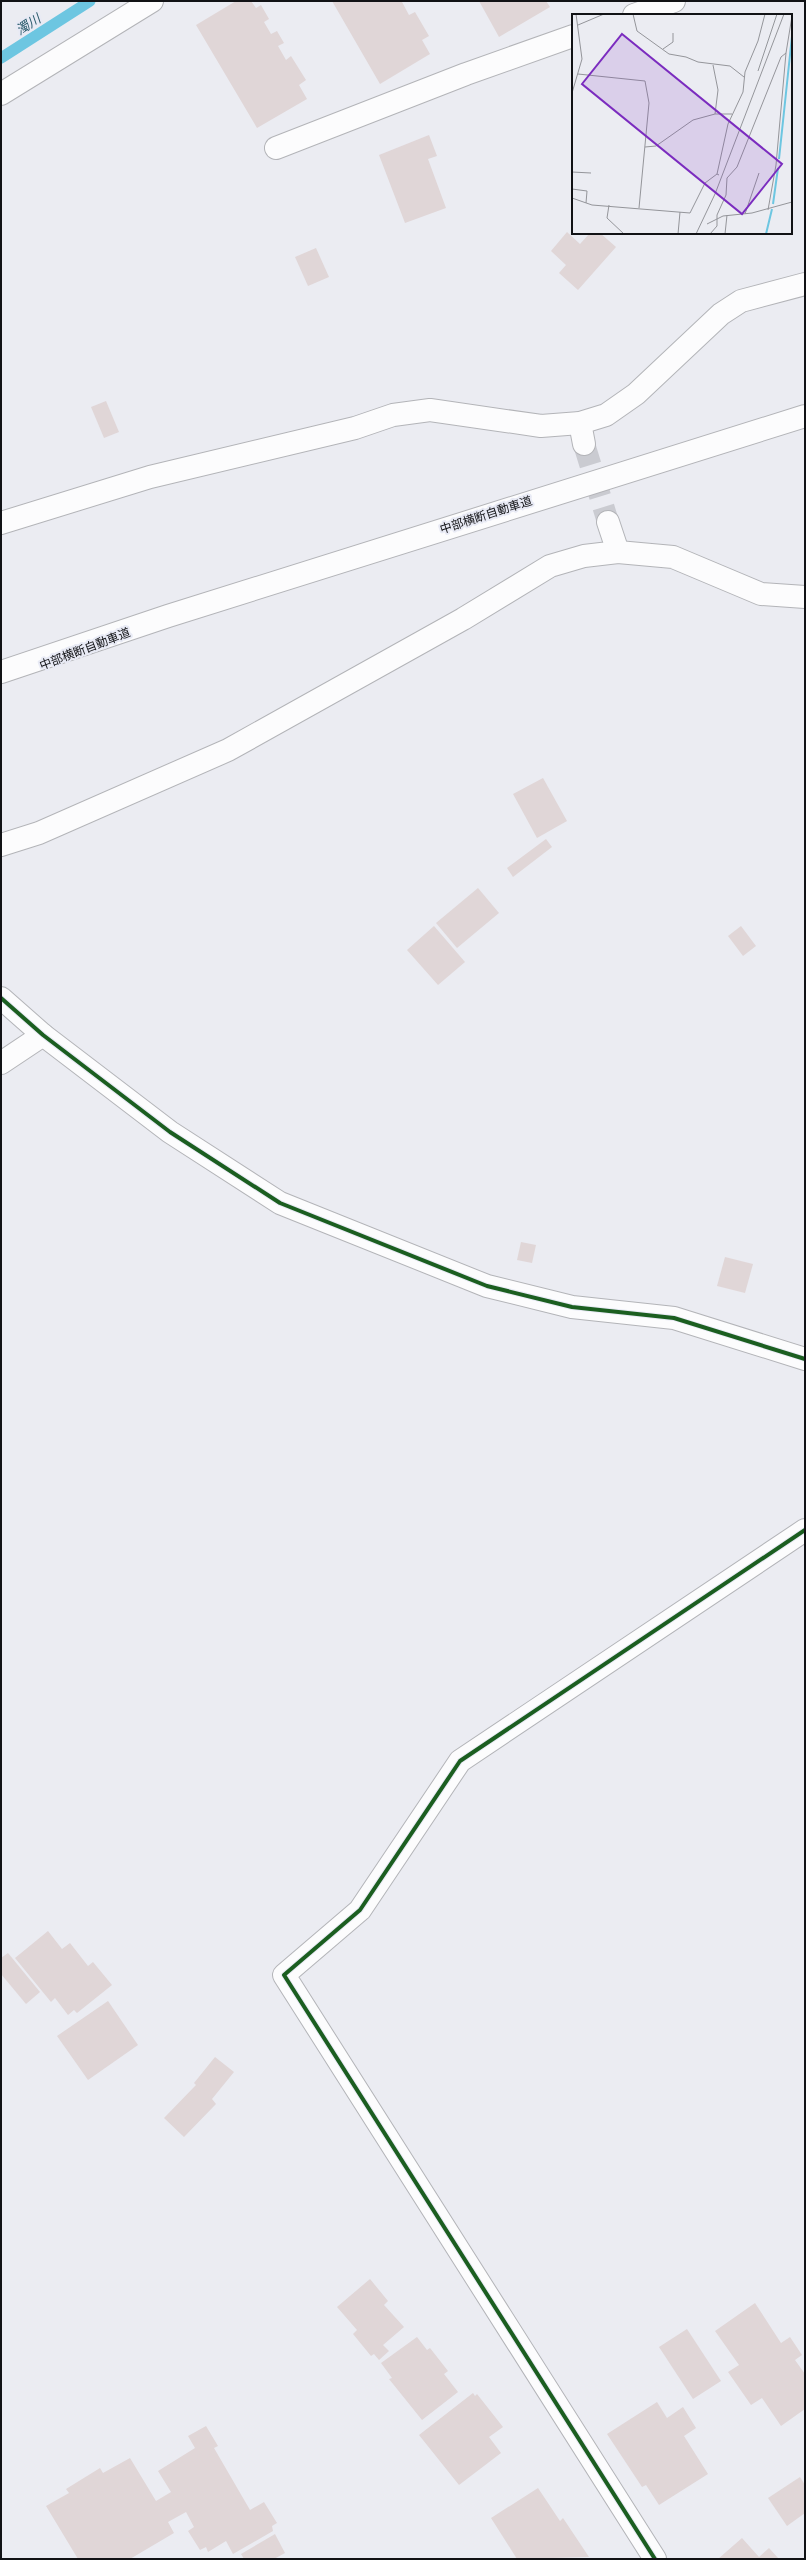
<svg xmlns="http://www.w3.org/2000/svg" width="806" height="2560" font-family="Figtree,'Noto Sans JP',sans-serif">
<rect width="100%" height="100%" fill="#ebecf2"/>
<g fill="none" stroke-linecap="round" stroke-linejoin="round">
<polyline stroke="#6dc6e1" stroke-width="11" points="1,58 90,1"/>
</g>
<g fill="#e0d6d7">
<polygon points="236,1 251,1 256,8 261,5 269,19 264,22 271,34 277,31 284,43 278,46 286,60 291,56 306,80 299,85 307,99 257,128 196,25"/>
<polygon points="332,1 404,1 402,2 409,15 415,12 429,36 422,40 430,54 380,84"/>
<polygon points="479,1 546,1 550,7 499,37"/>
<polygon points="429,135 437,156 428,159 446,208 405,223 379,155"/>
<polygon points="567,232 580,244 590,233 600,233 616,247 578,290 559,273 566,265 551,251"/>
<polygon points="316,248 329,277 308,286 295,257"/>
<polygon points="106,401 119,432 104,438 91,407"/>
<polygon points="543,778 567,821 537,838 513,794"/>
<polygon points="546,839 552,847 513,877 507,868"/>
<polygon points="478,888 499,913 457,948 436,923"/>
<polygon points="434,926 465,962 438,985 407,950"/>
<polygon points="741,926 756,946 743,956 728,936"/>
<polygon points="521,1242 536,1245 532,1263 517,1260"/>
<polygon points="725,1257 753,1264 745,1293 717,1286"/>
<polygon points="48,1931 62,1949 70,1943 88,1966 93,1962 112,1985 77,2013 74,2010 68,2015 55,1998 51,2002 15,1958"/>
<polygon points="8,1953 40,1992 26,2004 1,1974 1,1958"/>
<polygon points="108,2001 138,2045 88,2080 57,2036"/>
<polygon points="215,2057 234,2072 212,2099 216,2104 184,2137 164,2118 196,2085 194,2083"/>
<polygon points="370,2279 388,2301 384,2305 404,2327 383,2345 389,2351 379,2360 374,2354 371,2356 353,2334 357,2330 337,2307"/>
<polygon points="755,2303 781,2343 790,2337 802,2355 795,2360 805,2374 805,2409 781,2426 762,2398 751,2405 728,2372 739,2365 715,2331"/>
<polygon points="687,2329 721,2381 693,2399 659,2347"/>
<polygon points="417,2337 427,2350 430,2348 448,2371 444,2374 458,2392 422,2420 389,2379 392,2378 381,2363"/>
<polygon points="473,2393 475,2396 477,2394 503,2427 489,2437 501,2453 459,2485 419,2435"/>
<polygon points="657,2402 667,2418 683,2407 696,2428 684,2436 708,2474 659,2505 646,2485 642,2487 607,2434"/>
<polygon points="206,2426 218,2446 214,2448 250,2510 264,2502 277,2523 272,2526 273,2531 233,2554 226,2541 208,2552 206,2547 200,2550 188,2531 194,2527 186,2512 168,2522 174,2533 130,2559 78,2559 46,2506 69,2493 66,2489 100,2468 103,2473 130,2458 156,2501 171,2492 158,2471 195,2448 188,2436"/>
<polygon points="800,2477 805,2485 805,2513 787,2526 768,2498"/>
<polygon points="538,2488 560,2521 563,2518 589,2557 517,2559 491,2518"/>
<polygon points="275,2534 285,2553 274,2559 244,2559 241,2554"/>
<polygon points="742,2538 759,2557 769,2548 779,2559 718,2559"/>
</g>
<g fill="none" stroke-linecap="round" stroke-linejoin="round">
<polyline stroke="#cacbd1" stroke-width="22" stroke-dasharray="22 11" stroke-linecap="butt" points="584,444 608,522"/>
<g stroke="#b3b4b8" stroke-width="24">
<g id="minor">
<polyline points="634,15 674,1"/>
<polyline points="1,94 152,1"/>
<polyline points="276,148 466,74 573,36"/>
<polyline points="580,423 584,444"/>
<polyline points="1,523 150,477 355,428 393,415 430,410 541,426 580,423 606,415 636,394 721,314 741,301 805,284"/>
<polyline points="618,552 673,557 761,594 805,597"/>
<polyline points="1,845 39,833 228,750 463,619 550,566 584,556 618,552 608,522"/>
<polyline points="1,998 43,1035 170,1132 280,1203 487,1286 572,1307 674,1318 805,1359"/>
<polyline points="1,1063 43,1035"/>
<polyline points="655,2559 284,1975 360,1910 460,1761 805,1530"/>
</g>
</g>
<g stroke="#b3b4b8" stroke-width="24">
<polyline id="highway" points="1,672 168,616 805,416"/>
</g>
<use href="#minor" stroke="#fcfcfd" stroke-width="22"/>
<use href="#highway" stroke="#fcfcfd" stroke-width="22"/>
<g stroke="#e8eaf5" stroke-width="6">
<g id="cycleway">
<polyline points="1,998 43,1035 170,1132 280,1203 487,1286 572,1307 674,1318 805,1359"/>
<polyline points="655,2559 284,1975 360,1910 460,1761 805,1530"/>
</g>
</g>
<use href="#cycleway" stroke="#1b5e20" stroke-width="4"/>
</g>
<g text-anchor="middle" stroke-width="4" stroke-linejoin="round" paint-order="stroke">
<g font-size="12" fill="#111215" stroke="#e8eaf5">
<text transform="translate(486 515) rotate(-18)" y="4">中部横断自動車道</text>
<text transform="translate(85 649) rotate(-21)" y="4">中部横断自動車道</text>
</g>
<g font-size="13" font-style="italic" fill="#28596a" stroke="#e8eaf5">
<text transform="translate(28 24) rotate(-33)" y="5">濁川</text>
</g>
</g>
<g transform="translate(572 14)">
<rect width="220" height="220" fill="#ebecf2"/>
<path fill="none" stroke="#6dc6e1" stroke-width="2" d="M207,145l13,-123M201,190l5,-36M194,220l6,-25"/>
<path fill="none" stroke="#94959a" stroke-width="1" d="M61,0l4,17 32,23 17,3 12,5 32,4 14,11M6,11l26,-11M91,35l10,-7v-9M141,51l5,25 -3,24M186,57l19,-57M6,60l67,7 4,22 -10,105M0,79l10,-34 -6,-45M73,133l11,-1 37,-26 22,-6h17M0,158l19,1M147,161l-2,-1 11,-50 15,-32 2,-20 13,-31 7,-27M0,175l15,2 -1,12M0,184l20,7 98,8 15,-30 12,-9M37,191l-2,13 17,16M196,196l8,-45 10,-112M173,200l14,-41M135,210l16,-8 29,-3 40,-11M106,220l2,-22M124,220l19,-40 69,-180M138,220l7,-8v-11l9,-20 1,-17 10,-11 44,-110 5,-4 6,-37M153,220l2,-19"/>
<path fill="#7b2cbf" fill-opacity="0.15" stroke="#7b2cbf" stroke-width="2" d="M50,20l160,130 -40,50 -160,-130z"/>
<rect width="220" height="220" fill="none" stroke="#111215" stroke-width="2"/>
</g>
<rect width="806" height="2560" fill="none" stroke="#111215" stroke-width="4"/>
</svg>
